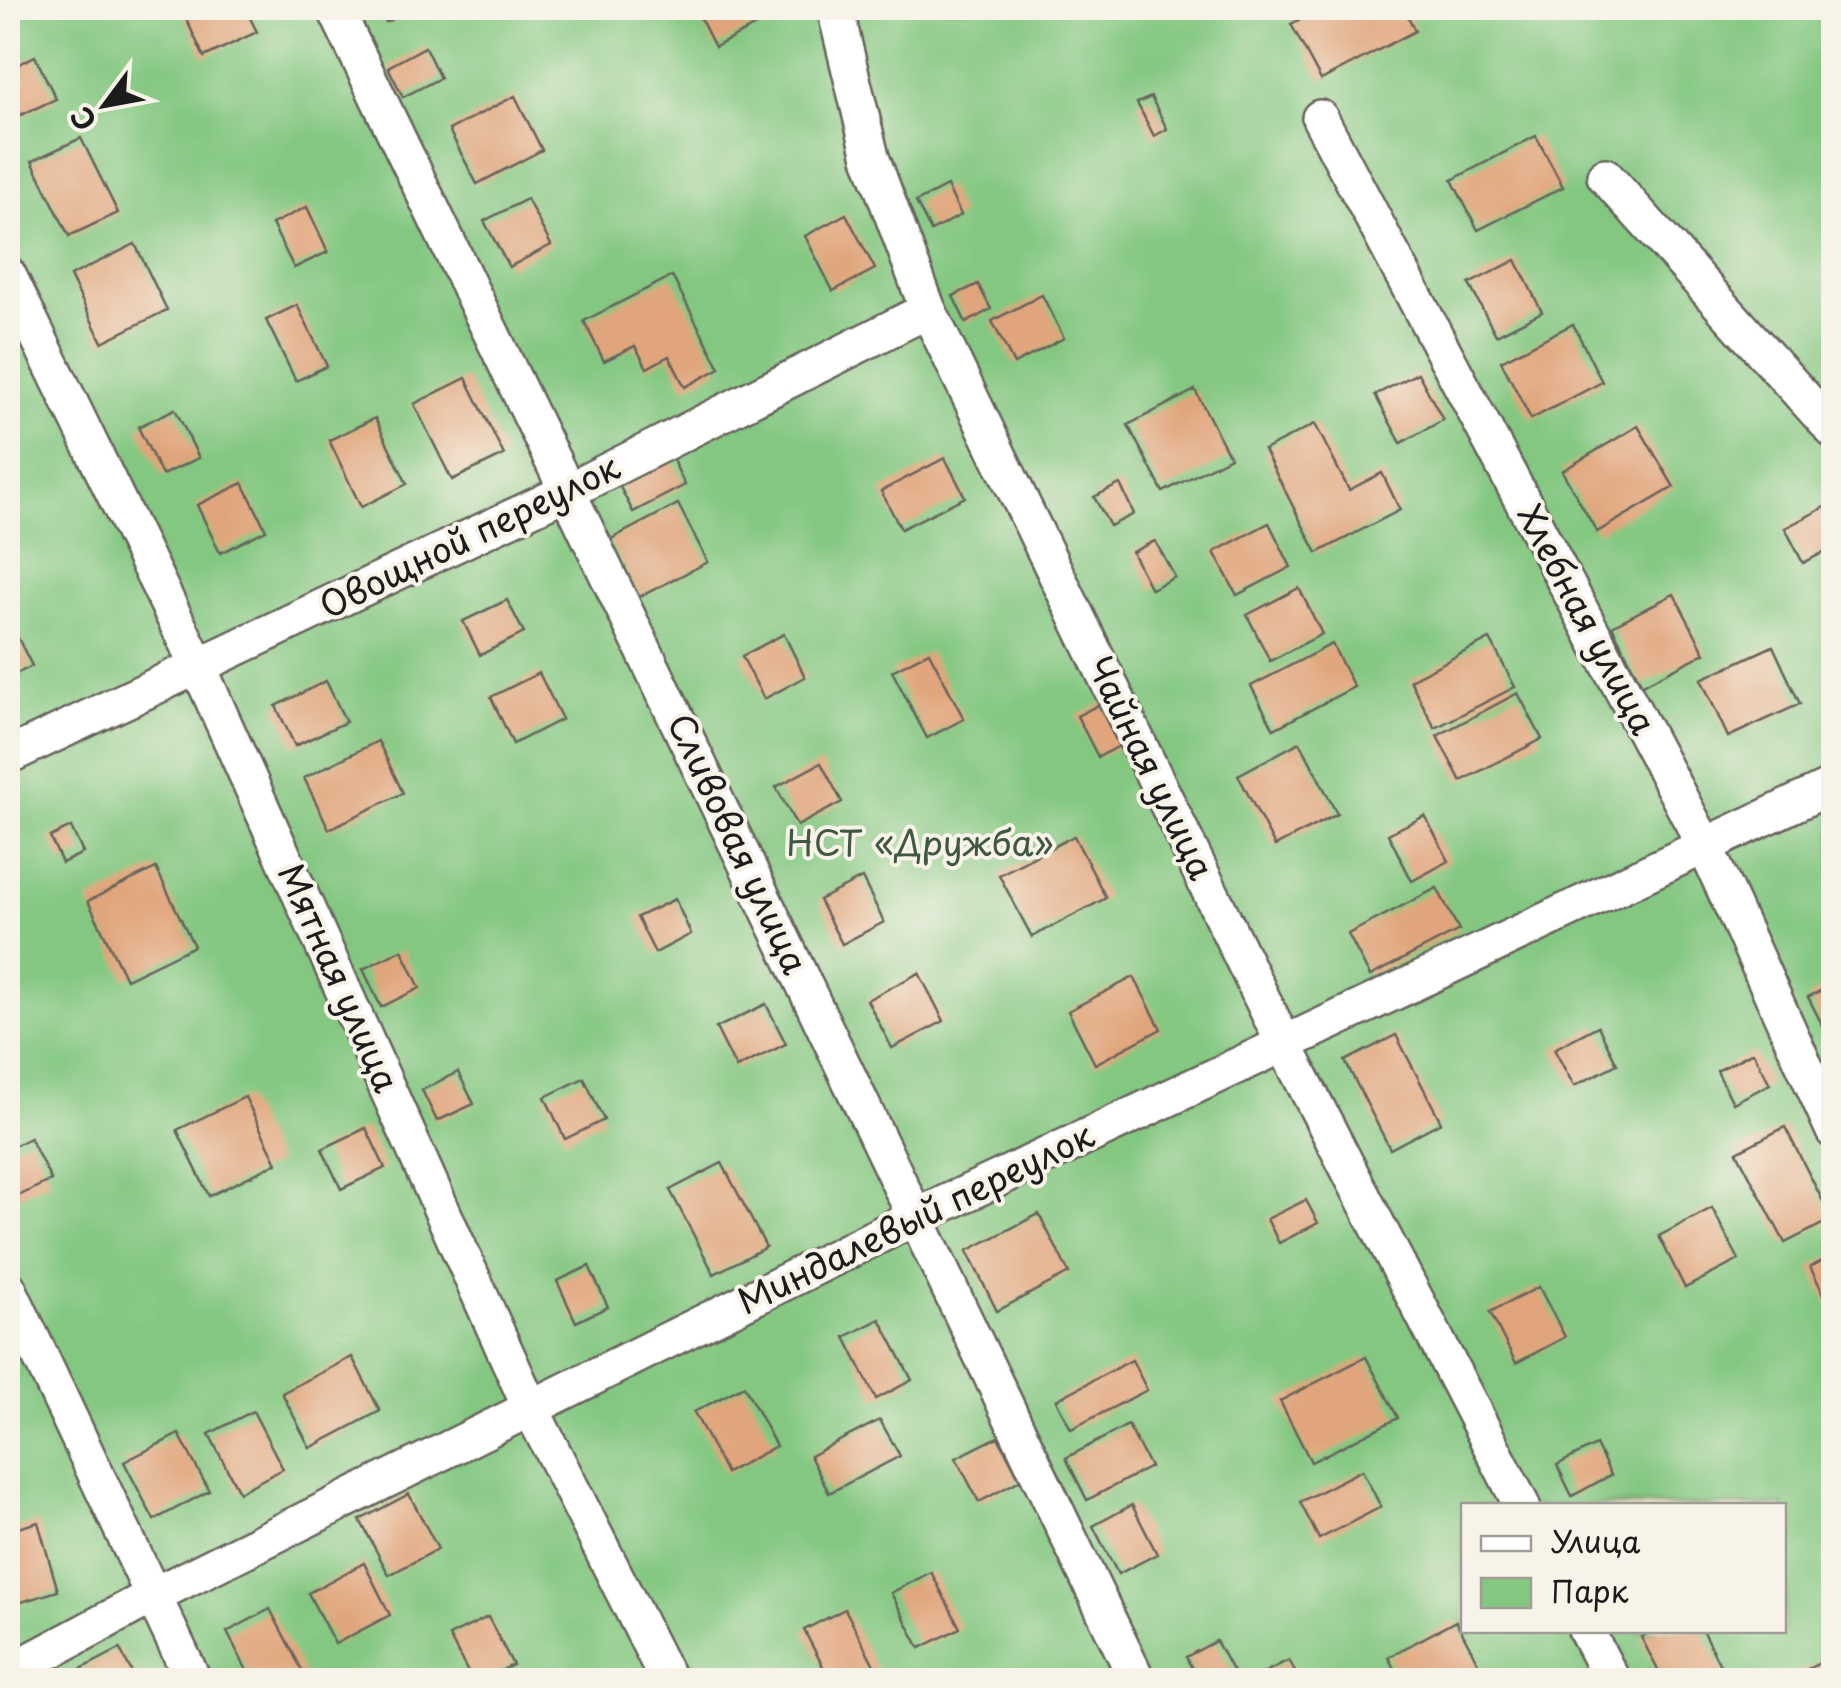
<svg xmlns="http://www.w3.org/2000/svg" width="1841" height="1688" font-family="'Playpen Sans',sans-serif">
<rect width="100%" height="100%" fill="#f7f3e8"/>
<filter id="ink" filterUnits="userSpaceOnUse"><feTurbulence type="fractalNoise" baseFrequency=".01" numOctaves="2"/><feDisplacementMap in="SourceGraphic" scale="20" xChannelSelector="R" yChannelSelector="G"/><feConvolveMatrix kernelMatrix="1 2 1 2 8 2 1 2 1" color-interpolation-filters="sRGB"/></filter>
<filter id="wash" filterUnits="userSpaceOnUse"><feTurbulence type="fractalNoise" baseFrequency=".0048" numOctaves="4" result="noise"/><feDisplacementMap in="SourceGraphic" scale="40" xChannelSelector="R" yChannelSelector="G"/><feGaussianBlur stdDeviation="2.25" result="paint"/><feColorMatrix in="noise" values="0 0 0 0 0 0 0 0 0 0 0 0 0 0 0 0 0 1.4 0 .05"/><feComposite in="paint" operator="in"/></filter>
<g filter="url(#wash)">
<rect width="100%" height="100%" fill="#efe7cc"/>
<path fill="#83c781" stroke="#50724e" stroke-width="2.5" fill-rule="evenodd" d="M8,8h1825v1672h-1825zM1464,1506h320v124h-320z"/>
<g id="blocks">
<g fill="#e0a57c">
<polygon points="181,8 245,8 257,32 204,57"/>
<polygon points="379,8 415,8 386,22"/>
<polygon points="695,8 790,8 715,47"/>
<polygon points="1323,8 1339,8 1342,14 1354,8 1404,8 1415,31 1321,80 1291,24"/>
<polygon points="425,47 440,78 403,97 388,67"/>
<polygon points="35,56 56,99 21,115 8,87 8,70"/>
<polygon points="515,96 542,150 477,184 449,130"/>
<polygon points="1151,97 1167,129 1154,136 1137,103"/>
<polygon points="1536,136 1563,187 1478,230 1452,180"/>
<polygon points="81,138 118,213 69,236 32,161"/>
<polygon points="947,186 961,215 931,231 916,202"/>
<polygon points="527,199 551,245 509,267 484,221"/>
<polygon points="307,207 328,252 294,268 272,224"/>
<polygon points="846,214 875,269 833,291 805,236"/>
<polygon points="135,244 167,310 102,342 70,276"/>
<polygon points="1516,260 1542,312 1496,335 1469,284"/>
<polygon points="672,276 720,368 685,387 669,356 647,368 635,346 604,361 584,321"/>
<polygon points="978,284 991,309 966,323 953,296"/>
<polygon points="1042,295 1064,338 1014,364 992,321"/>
<polygon points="297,305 327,366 296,381 266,320"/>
<polygon points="1573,324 1602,382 1531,419 1501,361"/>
<polygon points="1418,373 1443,420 1401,443 1375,395"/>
<polygon points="466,378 504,455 452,480 414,404"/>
<polygon points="1195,390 1230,457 1163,492 1128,425"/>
<polygon points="175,409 199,458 162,475 138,427"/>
<polygon points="375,418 407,484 361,507 329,440"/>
<polygon points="1315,424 1349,490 1382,473 1400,510 1317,553 1264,450"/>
<polygon points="1638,426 1674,487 1597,532 1562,471"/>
<polygon points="671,456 685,485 633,512 618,483"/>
<polygon points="945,458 965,497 901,529 881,491"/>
<polygon points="243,483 266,530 220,553 197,505"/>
<polygon points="1120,484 1134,514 1110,526 1094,497"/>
<polygon points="678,504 708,562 639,597 609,540"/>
<polygon points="1829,505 1834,512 1834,547 1803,563 1785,528"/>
<polygon points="1269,523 1291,567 1237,595 1214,552"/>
<polygon points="1155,541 1175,577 1151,589 1132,552"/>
<polygon points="1299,588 1322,634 1270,661 1247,615"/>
<polygon points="1674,594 1705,653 1642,685 1612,626"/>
<polygon points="507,600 524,633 480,655 463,621"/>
<polygon points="8,618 32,666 8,678"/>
<polygon points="784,634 805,677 764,699 742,656"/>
<polygon points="1490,639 1515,687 1435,728 1410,680"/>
<polygon points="1332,644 1354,687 1274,729 1251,686"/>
<polygon points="1773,646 1800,704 1728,737 1701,679"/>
<polygon points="929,652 964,719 927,738 892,671"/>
<polygon points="539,673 562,719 513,744 491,697"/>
<polygon points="326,681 346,722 295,746 276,706"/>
<polygon points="1518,693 1542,739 1461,781 1437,736"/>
<polygon points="1112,698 1133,739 1098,757 1077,716"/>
<polygon points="378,741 403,793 329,829 304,778"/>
<polygon points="1300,742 1337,814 1275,846 1238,775"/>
<polygon points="821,763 842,802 797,826 776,787"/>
<polygon points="1425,816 1449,861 1412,881 1388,834"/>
<polygon points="71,827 83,853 62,863 50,837"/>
<polygon points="1074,836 1106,898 1032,937 999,875"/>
<polygon points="156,868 194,946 126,979 88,901"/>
<polygon points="862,878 884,922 842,944 819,900"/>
<polygon points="1437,888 1459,930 1370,976 1348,934"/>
<polygon points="675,899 691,934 655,953 637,917"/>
<polygon points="402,950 420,988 381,1007 363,969"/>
<polygon points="919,973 944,1021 892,1048 867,1000"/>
<polygon points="1134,977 1161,1029 1095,1064 1068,1011"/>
<polygon points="1834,984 1834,1033 1828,1036 1808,997"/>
<polygon points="766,1004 786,1044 736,1068 716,1028"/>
<polygon points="1598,1026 1617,1064 1574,1086 1554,1049"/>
<polygon points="1396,1035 1441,1122 1390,1149 1345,1061"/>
<polygon points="1753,1052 1770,1084 1733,1103 1717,1071"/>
<polygon points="458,1072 474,1104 437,1121 422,1090"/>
<polygon points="584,1078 604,1120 565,1139 545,1097"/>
<polygon points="245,1097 277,1163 209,1196 177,1130"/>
<polygon points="1785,1127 1832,1219 1785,1243 1737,1152"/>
<polygon points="366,1128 385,1168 341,1189 322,1149"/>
<polygon points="30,1138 51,1180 8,1201 8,1149"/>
<polygon points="722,1163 766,1247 714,1274 670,1190"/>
<polygon points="1306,1200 1318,1223 1279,1243 1267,1219"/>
<polygon points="1712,1208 1739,1260 1685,1288 1659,1236"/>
<polygon points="1039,1214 1069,1273 997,1311 967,1251"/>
<polygon points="1834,1255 1834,1301 1829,1304 1810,1267"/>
<polygon points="589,1266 608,1307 576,1322 557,1281"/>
<polygon points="1539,1287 1565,1337 1516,1363 1490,1312"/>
<polygon points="880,1319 912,1380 876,1399 845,1337"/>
<polygon points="352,1357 380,1411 310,1448 282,1393"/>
<polygon points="1366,1357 1398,1418 1311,1462 1280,1401"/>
<polygon points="1132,1360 1147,1390 1071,1429 1056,1400"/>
<polygon points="744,1386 776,1446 726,1473 694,1412"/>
<polygon points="253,1411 283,1469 239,1492 209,1434"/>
<polygon points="880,1420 900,1456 829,1493 810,1456"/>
<polygon points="1128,1425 1150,1467 1087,1500 1066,1458"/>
<polygon points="179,1434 209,1491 154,1520 124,1462"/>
<polygon points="998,1437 1020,1480 979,1502 956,1458"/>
<polygon points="1596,1445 1611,1475 1572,1496 1557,1465"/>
<polygon points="1362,1470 1381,1507 1319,1539 1300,1502"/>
<polygon points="409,1494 438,1549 389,1575 360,1520"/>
<polygon points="1132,1505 1157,1554 1118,1574 1093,1526"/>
<polygon points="38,1522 58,1591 8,1606 8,1531"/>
<polygon points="364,1563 390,1615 335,1644 308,1593"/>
<polygon points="931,1572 960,1628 920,1648 891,1593"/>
<polygon points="270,1609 305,1676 296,1680 252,1680 227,1632"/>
<polygon points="845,1609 878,1673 863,1680 830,1680 804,1630"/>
<polygon points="488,1617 513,1665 482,1680 472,1680 449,1636"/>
<polygon points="1456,1621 1486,1678 1400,1680 1388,1657"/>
<polygon points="1654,1630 1702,1630 1724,1673 1710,1680 1663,1680 1641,1637"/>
<polygon points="1216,1641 1234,1674 1221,1680 1198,1680 1186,1657"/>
<polygon points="120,1649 136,1680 77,1680 73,1673"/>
<polygon points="1289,1660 1300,1680 1249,1680"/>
<polygon points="1826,1660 1834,1680 1785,1680"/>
</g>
</g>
</g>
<g filter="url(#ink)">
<use href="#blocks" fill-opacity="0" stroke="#66635a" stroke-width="2.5"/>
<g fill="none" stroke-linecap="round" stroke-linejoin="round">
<g stroke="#66635a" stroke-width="40">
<g id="street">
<path d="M335,8c271,555 533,1116 802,1672"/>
<polyline points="835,8 871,157 928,310 1284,1044 1522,1506"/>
<polyline points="1320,118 1704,844 1834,1131"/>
<polyline points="1605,176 1834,431"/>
<polyline points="8,275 198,666 530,1407 668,1680"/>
<polyline points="8,756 570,490 928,310"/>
<polyline points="8,1288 193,1680"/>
<polyline points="1586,1630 1612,1680"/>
<polyline points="8,1673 152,1596 914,1218 1834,785"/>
</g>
</g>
<use href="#street" stroke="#fff" stroke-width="35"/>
</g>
</g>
<g text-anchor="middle" stroke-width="8" stroke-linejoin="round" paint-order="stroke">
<g font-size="35" fill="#1c1c1c" stroke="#f7f3e8">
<text transform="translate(470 537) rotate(-26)" y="12">Овощной переулок</text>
<text transform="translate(1586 620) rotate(62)" y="12">Хлебная улица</text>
<text transform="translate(1150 768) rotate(64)" y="12">Чайная улица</text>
<text transform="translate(737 844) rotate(65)" y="12">Сливовая улица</text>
<text transform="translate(338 978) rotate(66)" y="12">Мятная улица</text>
<text transform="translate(916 1219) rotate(-26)" y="12">Миндалевый переулок</text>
</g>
<g font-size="35" fill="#40583f" stroke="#f7f3e8">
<text x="920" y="856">НСТ «Дружба»</text>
</g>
</g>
<rect width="1841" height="1688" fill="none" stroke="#f7f3e8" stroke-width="40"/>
<rect x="1461" y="1503" width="325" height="130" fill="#f7f3e8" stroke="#9f9d96" stroke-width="2.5"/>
<rect x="1481" y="1536" width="50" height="15" fill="#ffffff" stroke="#9f9d96" stroke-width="2.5"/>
<text x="1551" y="1553" font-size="30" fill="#1c1c1c">Улица</text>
<rect x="1481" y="1578" width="50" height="30" fill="#83c781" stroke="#9f9d96" stroke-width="2.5"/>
<text x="1551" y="1603" font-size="30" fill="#1c1c1c">Парк</text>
<g transform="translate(105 105) rotate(238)" stroke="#f7f3e8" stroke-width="8" paint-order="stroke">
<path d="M0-8L18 38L0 25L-18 38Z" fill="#1c1c1c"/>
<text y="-15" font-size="28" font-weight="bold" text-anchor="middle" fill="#1c1c1c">С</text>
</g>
</svg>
